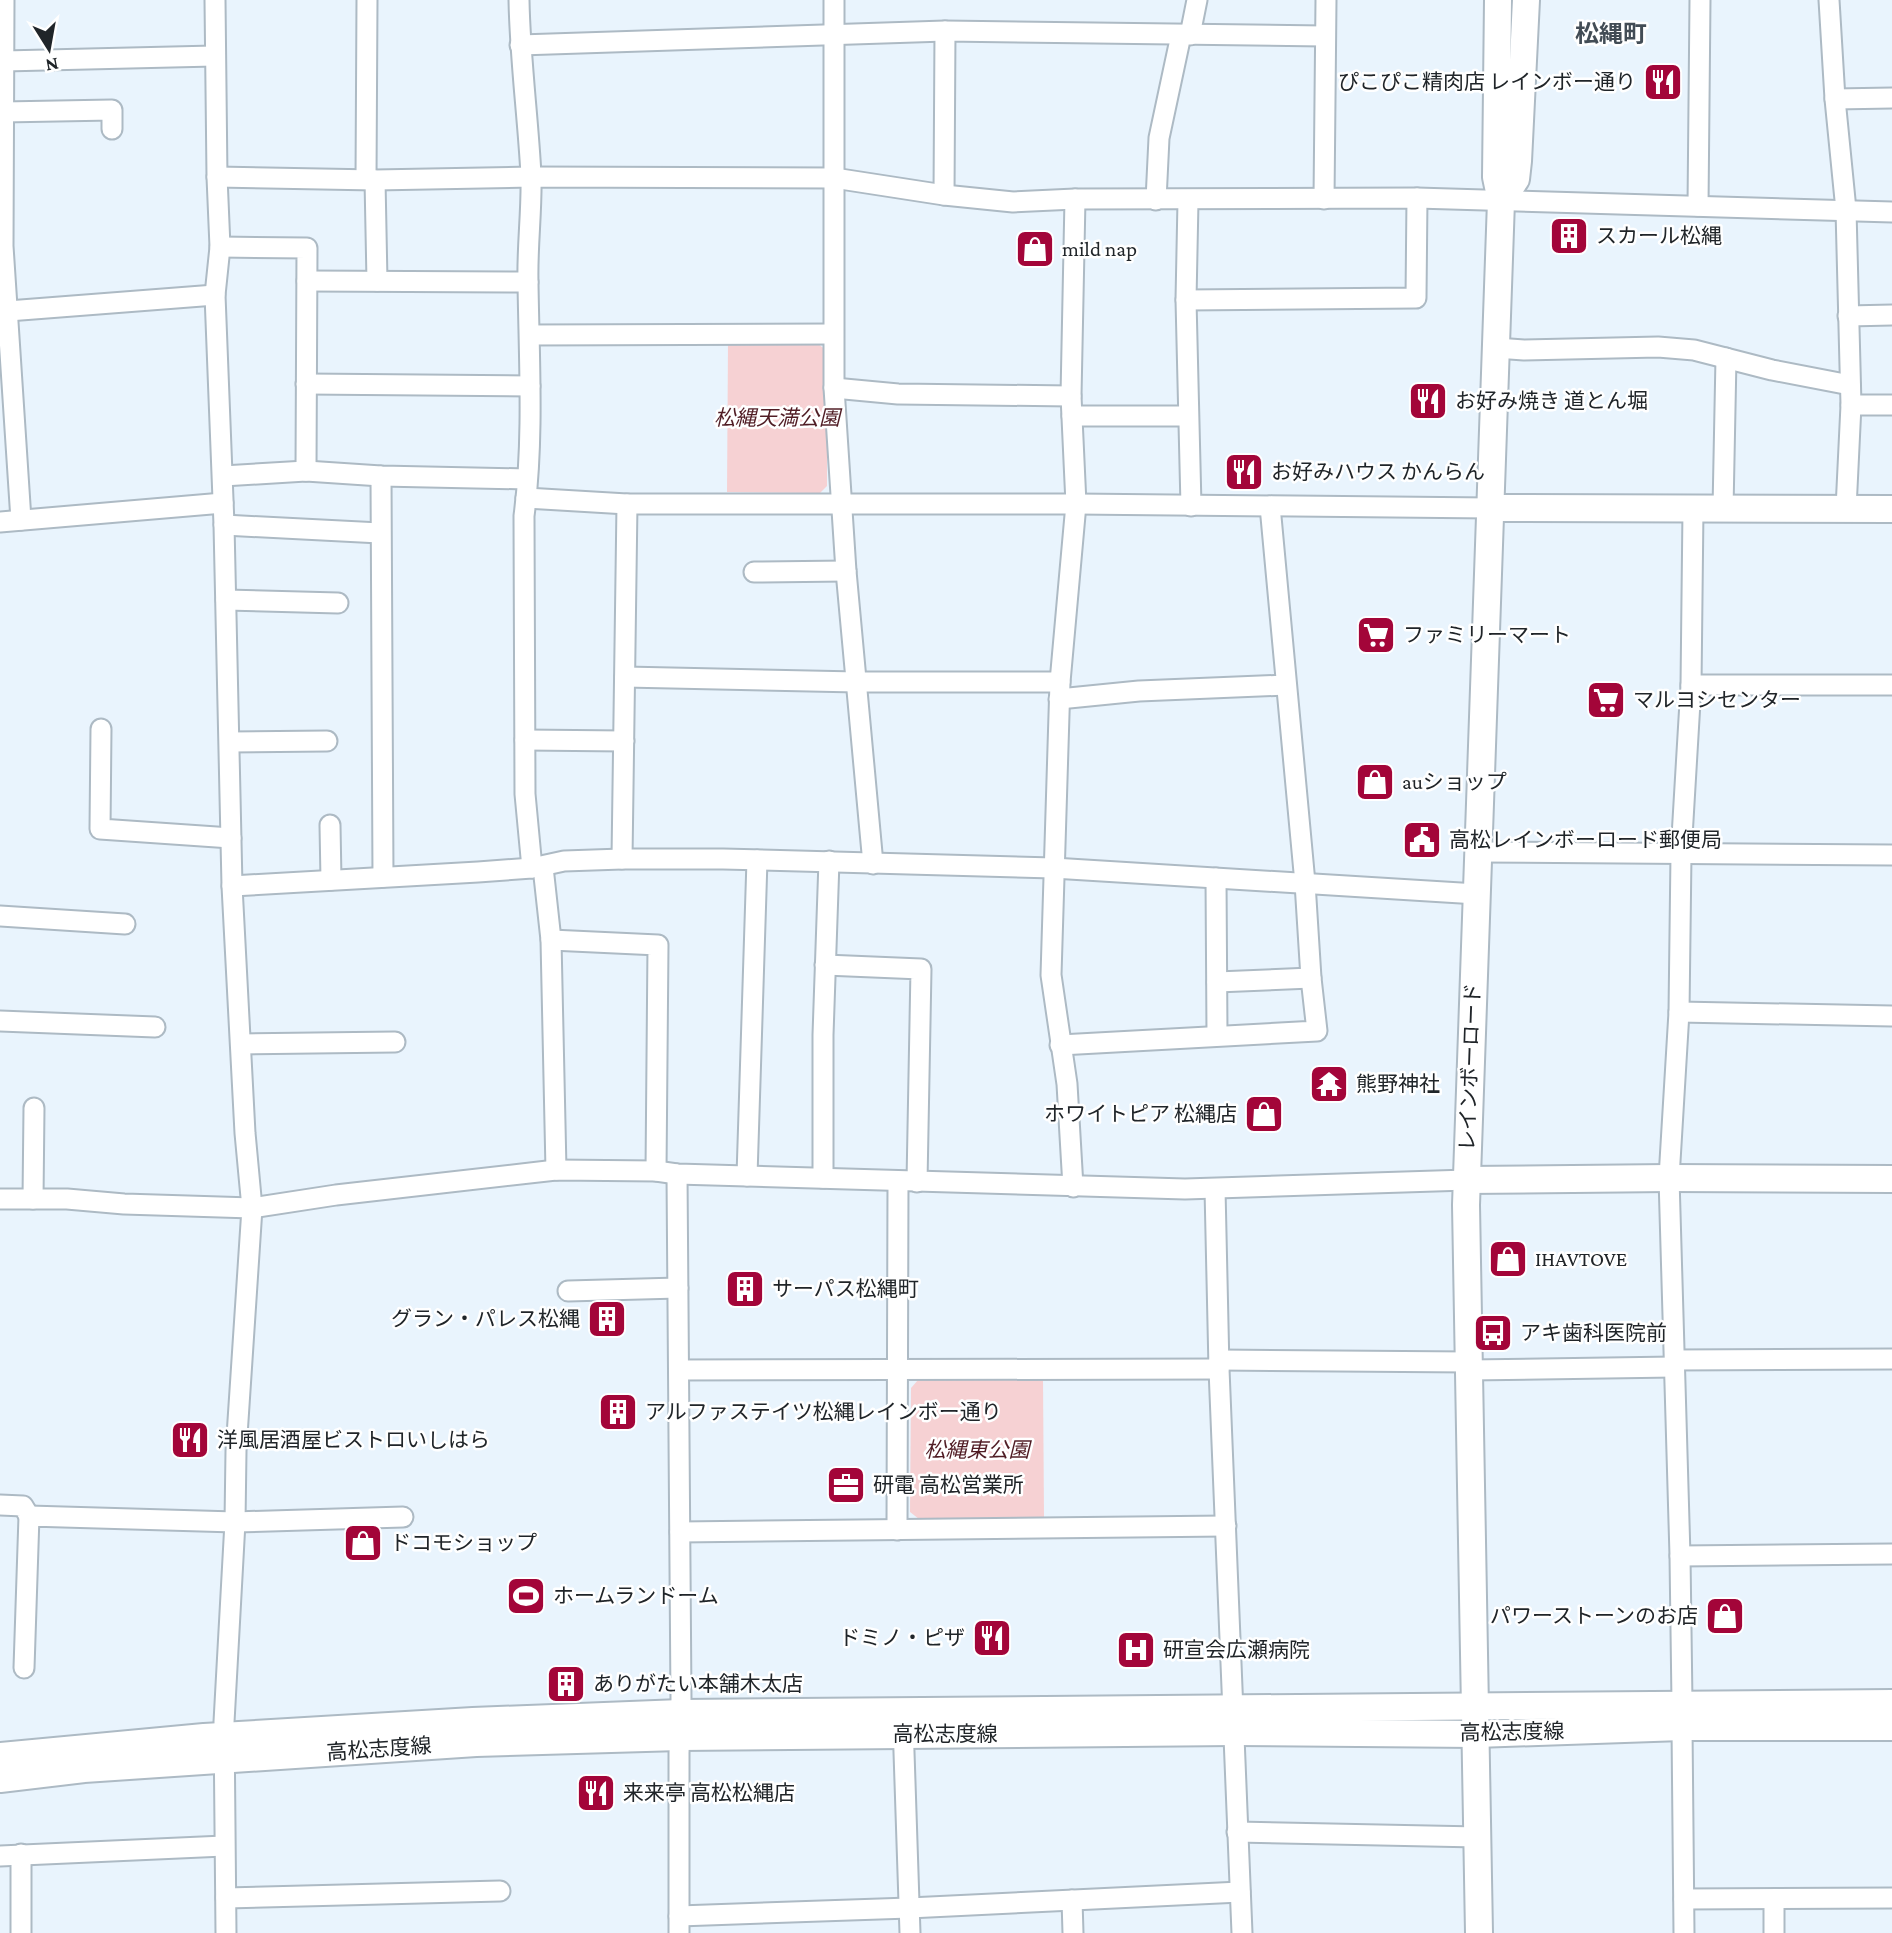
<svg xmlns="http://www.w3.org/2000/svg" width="1892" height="1933" font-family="'Crimson Pro','Noto Sans JP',serif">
<rect width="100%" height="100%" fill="#e9f4fd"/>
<g fill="#f6d1d3">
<polygon points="728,342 817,343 827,351 827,486 820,493 727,492"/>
<polygon points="1043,1379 1044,1517 919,1519 910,1512 911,1388 918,1380"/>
</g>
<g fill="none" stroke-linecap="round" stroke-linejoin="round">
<g stroke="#adbac4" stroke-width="23">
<g id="street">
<polyline points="4,0 3,246 21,520"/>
<polyline points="215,0 217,177 220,247 215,295 224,525 232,886 245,1133 252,1208 236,1451 235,1522 224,1722 226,1933"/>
<path d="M519,0c1,59 9,117 12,175 1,36 -4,71 -3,107 1,77 6,156 -4,234l1,278 7,74"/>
<polyline points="834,0 834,388 846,571 873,864"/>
<polyline points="1829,0 1835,99 1846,210 1851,405 1846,509"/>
<polyline points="1190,35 1197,0"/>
<polyline points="520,45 945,31 1324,36"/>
<polyline points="4,61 214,56"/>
<polyline points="1835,99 1892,98"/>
<polyline points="3,112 112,110 112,129"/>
<polyline points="217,177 375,180 531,177 834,178 944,195 1013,202 1075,199 1417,198 1892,212"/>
<polyline points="366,179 367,0"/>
<polyline points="375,180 377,281"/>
<polyline points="944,195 945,31"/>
<polyline points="1324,199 1326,0"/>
<polyline points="1156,200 1159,138 1181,35"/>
<polyline points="1188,201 1186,300 1191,506"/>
<polyline points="1698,206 1700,0"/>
<polyline points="220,247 307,248 306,471"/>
<polyline points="307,281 528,282"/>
<polyline points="1186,300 1416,298 1417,198"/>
<polyline points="8,311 215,295"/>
<polyline points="1848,316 1892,315"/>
<polyline points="530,335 833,334"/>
<polyline points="1496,348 1524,350 1658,347 1694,350 1772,370 1850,385"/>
<polyline points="306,384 530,386"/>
<polyline points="834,388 898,394 1071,396"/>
<polyline points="1851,405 1892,405"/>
<polyline points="1072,416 1188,416"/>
<polyline points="223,476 306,471 381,476 527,479"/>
<polyline points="381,476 383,877"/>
<polyline points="526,498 627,504 1076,504 1490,508"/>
<polyline points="1723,509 1726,358"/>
<polyline points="0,522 223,503"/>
<polyline points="224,525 380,533"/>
<polyline points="754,572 846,571"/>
<polyline points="226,600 338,603"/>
<polyline points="625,677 857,682 1060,682"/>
<polyline points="1691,685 1892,685"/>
<polyline points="1059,699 1139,691 1286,685"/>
<polyline points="101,729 100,829 231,838"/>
<polyline points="525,740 624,741"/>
<polyline points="230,742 327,741"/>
<polyline points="330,825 331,880"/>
<polyline points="1478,852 1892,855"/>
<polyline points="622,859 627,504"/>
<polyline points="543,867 551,940 556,1170"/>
<polyline points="1216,878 1217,1035"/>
<polyline points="232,886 478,872 532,868 564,861 622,859 723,859 1053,868 1477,894"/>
<polyline points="0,916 125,924"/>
<polyline points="551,940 658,945 656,1171"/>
<polyline points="825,965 921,969 917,1182"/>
<polyline points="1217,982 1311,978"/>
<polyline points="1679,1012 1892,1016"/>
<polyline points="0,1021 155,1027"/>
<polyline points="241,1044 395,1042"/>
<polyline points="1060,1045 1317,1031 1311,978 1305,883 1270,506"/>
<polyline points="677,1174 681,1699 679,1753 679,1933"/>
<polyline points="747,1176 757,860"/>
<polyline points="823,1178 823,1035 829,861"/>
<polyline points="1073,1187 1067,1084 1051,975 1060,682 1076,504 1071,396 1075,199"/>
<polyline points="1215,1189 1219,1369 1242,1933"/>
<polyline points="0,1199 67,1199 124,1204 252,1208 336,1195 556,1170 656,1171 677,1174 1185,1189 1467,1180"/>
<polyline points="33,1199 34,1108"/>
<polyline points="568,1291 678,1288"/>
<polyline points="1219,1360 1469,1362"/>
<polyline points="1674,1360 1892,1359"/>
<polyline points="680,1370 1219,1369"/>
<polyline points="1469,1370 1674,1367"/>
<polyline points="0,1505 23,1506 29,1516"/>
<polyline points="897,1530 898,1182"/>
<polyline points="680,1532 1226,1526"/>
<polyline points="1680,1556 1892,1554"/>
<polyline points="24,1668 29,1516 235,1522 403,1517"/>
<polyline points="1682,1703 1680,1556 1669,1178 1679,1012 1681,854 1691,685 1693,509"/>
<polyline points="903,1722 910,1933"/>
<polyline points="1682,1727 1684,1933"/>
<polyline points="1237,1832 1478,1837"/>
<polyline points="21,1854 21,1933"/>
<polyline points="0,1856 224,1846"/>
<polyline points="226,1898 500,1891"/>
<polyline points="1684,1899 1892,1898"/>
<polyline points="1072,1900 1073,1933"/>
<polyline points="679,1916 909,1908 1240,1892"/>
<polyline points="1774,1933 1774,1899"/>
</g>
</g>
<g stroke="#adbac4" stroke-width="30">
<g id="secondary">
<polyline points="1501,201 1516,179 1518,161 1526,0"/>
<polyline points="1490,508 1892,509"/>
<polyline points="1467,1180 1669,1178 1892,1179"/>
<polyline points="0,1756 204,1737 473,1721 681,1713 1892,1703"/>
<polyline points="0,1779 84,1769 476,1743 680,1737 1234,1732 1476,1734 1682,1727 1892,1727"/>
<polyline points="1479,1933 1466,1205 1501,201 1496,177 1498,0"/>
</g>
</g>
<use href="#street" stroke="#fff" stroke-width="19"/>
<use href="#secondary" stroke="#fff" stroke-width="26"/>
</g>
<defs>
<g id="restaurant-square" transform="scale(2.0125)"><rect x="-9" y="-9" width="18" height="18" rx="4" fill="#a30539" stroke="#fff"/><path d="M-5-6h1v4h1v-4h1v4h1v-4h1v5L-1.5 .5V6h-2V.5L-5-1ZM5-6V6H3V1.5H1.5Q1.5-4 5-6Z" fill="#fff"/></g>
<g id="building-square" transform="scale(2.0125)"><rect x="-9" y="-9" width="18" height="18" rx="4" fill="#a30539" stroke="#fff"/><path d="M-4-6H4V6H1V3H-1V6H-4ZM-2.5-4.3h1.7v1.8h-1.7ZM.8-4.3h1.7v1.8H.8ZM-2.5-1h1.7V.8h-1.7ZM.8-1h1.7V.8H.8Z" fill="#fff"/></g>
<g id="shop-square" transform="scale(2.0125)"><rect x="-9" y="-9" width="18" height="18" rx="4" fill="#a30539" stroke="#fff"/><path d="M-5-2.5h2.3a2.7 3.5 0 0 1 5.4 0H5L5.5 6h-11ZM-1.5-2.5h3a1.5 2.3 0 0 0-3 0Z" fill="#fff"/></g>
<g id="supermarket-square" transform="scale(2.0125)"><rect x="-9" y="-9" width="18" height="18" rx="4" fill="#a30539" stroke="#fff"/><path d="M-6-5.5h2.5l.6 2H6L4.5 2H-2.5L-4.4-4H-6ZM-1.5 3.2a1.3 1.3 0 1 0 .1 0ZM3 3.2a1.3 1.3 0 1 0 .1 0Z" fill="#fff"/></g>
<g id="civic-square" transform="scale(2.0125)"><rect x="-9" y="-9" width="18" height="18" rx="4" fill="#a30539" stroke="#fff"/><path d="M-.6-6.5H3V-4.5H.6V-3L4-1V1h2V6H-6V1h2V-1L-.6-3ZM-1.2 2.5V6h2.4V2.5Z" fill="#fff"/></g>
<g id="temple-square" transform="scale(2.0125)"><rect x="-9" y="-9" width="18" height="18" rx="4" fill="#a30539" stroke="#fff"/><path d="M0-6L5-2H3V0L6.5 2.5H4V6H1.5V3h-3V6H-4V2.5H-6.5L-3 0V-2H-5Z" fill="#fff"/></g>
<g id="bus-square" transform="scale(2.0125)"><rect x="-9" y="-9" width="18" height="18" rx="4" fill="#a30539" stroke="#fff"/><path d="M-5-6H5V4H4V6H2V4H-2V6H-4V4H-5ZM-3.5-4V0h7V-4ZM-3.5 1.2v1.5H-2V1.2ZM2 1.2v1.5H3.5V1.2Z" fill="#fff"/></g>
<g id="office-square" transform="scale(2.0125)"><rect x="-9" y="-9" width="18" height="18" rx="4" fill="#a30539" stroke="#fff"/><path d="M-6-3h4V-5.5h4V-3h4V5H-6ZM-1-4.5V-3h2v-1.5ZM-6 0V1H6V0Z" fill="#fff"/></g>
<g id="stadium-square" transform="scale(2.0125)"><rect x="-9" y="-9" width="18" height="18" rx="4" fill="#a30539" stroke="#fff"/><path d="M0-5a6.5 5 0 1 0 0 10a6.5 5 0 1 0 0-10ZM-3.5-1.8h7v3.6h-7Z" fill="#fff"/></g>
<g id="hospital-square" transform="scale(2.0125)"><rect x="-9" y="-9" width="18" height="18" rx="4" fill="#a30539" stroke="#fff"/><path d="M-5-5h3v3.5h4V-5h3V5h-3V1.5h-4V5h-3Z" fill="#fff"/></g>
</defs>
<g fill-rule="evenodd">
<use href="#restaurant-square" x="1663" y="82"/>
<use href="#building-square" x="1569" y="236"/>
<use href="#shop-square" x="1035" y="249"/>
<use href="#restaurant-square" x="1428" y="401"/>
<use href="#restaurant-square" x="1244" y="472"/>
<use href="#supermarket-square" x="1376" y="635"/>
<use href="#supermarket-square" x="1606" y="700"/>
<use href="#shop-square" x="1375" y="782"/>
<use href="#civic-square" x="1422" y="840"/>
<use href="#temple-square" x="1329" y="1084"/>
<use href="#shop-square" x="1264" y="1114"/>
<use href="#shop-square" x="1508" y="1259"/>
<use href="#building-square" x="745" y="1289"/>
<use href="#building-square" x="607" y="1319"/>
<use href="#bus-square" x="1493" y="1333"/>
<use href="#building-square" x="618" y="1412"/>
<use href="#restaurant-square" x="190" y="1440"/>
<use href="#office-square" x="846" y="1485"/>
<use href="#shop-square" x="363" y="1543"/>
<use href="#stadium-square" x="526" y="1596"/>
<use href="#shop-square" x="1725" y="1616"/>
<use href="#restaurant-square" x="992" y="1638"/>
<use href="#hospital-square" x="1136" y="1650"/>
<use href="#building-square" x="566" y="1684"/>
<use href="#restaurant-square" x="596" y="1793"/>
</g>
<g text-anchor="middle" stroke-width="5" stroke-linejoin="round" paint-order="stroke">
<g font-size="21" fill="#202529" stroke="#fff" text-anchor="start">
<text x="1636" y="89" text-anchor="end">ぴこぴこ精肉店 レインボー通り</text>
<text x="1596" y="243">スカール松縄</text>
<text x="1062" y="256">mild nap</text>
<text x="1455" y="408">お好み焼き 道とん堀</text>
<text x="1271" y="479">お好みハウス かんらん</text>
<text x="1403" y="642">ファミリーマート</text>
<text x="1633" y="707">マルヨシセンター</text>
<text x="1402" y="789">auショップ</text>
<text x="1449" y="847">高松レインボーロード郵便局</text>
<text x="1356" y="1091">熊野神社</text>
<text x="1237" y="1121" text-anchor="end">ホワイトピア 松縄店</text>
<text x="1535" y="1266">IHAVTOVE</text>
<text x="772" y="1296">サーパス松縄町</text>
<text x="580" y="1326" text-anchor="end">グラン・パレス松縄</text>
<text x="1520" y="1340">アキ歯科医院前</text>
<text x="645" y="1419">アルファステイツ松縄レインボー通り</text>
<text x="217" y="1447">洋風居酒屋ビストロいしはら</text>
<text x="873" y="1492">研電 高松営業所</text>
<text x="390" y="1550">ドコモショップ</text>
<text x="553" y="1603">ホームランドーム</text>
<text x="1698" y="1623" text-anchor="end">パワーストーンのお店</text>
<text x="965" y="1645" text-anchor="end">ドミノ・ピザ</text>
<text x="1163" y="1657">研宣会広瀬病院</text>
<text x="593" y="1691">ありがたい本舗木太店</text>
<text x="623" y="1800">来来亭 高松松縄店</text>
</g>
<g font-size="21" font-style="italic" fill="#501c24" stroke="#fff">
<text x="777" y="425">松縄天満公園</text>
<text x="977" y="1457">松縄東公園</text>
</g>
<g font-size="21" fill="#202529" stroke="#fff">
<text transform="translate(1470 1067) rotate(-88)" y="7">レインボーロード</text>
<text transform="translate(1512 1732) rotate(-1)" y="7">高松志度線</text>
<text x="945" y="1741">高松志度線</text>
<text transform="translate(379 1749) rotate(-4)" y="7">高松志度線</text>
</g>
<g font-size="24" font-weight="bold" fill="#424c55" stroke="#fff">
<text x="1611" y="42">松縄町</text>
</g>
</g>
<g transform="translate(49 49) rotate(169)" stroke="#ffffff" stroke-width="5" paint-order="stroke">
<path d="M0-5L12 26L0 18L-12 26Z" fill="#202529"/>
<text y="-10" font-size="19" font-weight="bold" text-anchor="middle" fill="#202529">N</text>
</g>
</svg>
